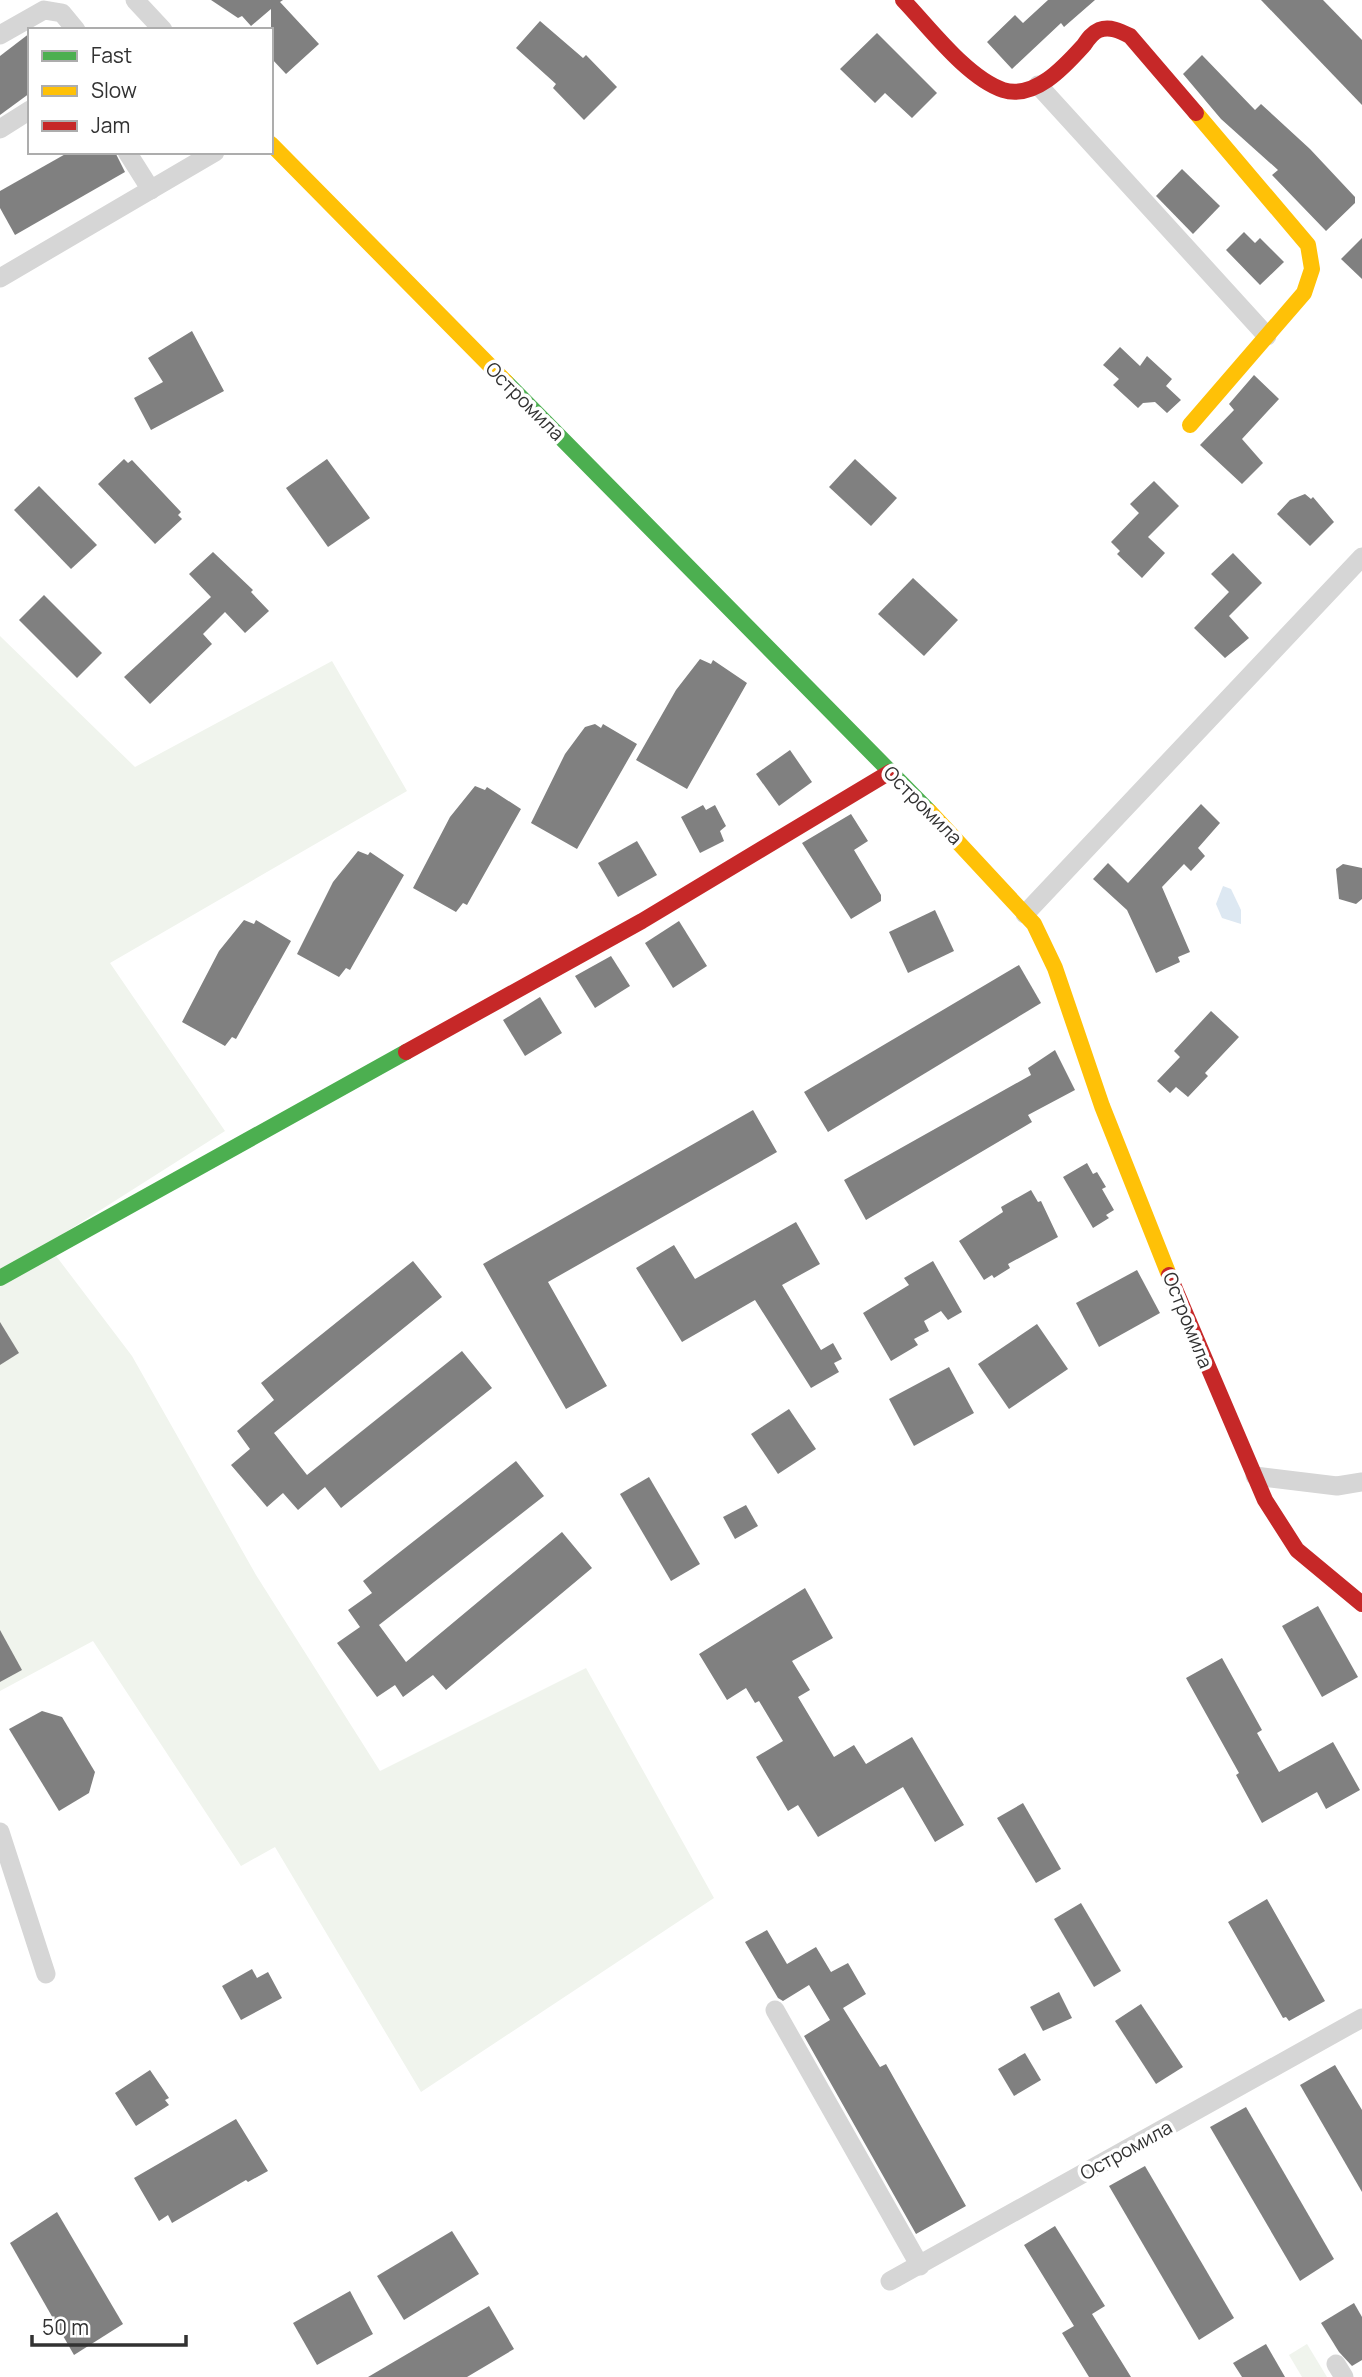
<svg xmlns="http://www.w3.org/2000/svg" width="1362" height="2377" font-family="Manrope,sans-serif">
<rect width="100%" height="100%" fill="#fff"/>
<g fill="#f0f4ed">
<polygon points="0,636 135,767 332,661 407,791 110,963 225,1131 47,1244 132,1356 256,1575 380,1771 586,1668 714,1898 421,2092 275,1847 241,1866 93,1641 0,1691"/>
<polygon points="1307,2344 1327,2377 1302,2377 1289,2355"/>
</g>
<polygon fill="#dde8f2" points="1223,886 1231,889 1241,910 1241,924 1222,918 1216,904"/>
<g fill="#808080">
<polygon points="211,0 283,0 280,2 319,44 286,74 271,58 271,9 251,26 242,16 238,18"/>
<polygon points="1048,0 1095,0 1064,27 1061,23 1012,69 987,42 1015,15 1023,23"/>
<polygon points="1261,0 1323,0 1362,40 1362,105"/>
<polygon points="540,21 583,58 586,55 617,87 584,120 553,88 556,84 516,48"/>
<polygon points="30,33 30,93 0,115 0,56"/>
<polygon points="877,33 937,93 912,118 885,93 875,103 840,69"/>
<polygon points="1202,55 1255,110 1261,104 1310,149 1355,197 1355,203 1326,231 1272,175 1278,170 1221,119 1183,74"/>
<polygon points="69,152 115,152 125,172 15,235 0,208 0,191"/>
<polygon points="1182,169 1220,206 1193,234 1156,196"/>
<polygon points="1244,232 1255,243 1260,238 1284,262 1260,285 1226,250"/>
<polygon points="1362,238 1362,279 1341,259"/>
<polygon points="192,331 224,391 151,430 134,398 163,382 148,358"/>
<polygon points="1120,347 1140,366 1147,356 1172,379 1166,386 1181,400 1167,413 1155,402 1143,403 1138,408 1113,385 1119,379 1103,365"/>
<polygon points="1254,375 1279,399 1242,439 1263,463 1242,484 1200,445 1234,410 1229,404"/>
<polygon points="124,459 128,463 132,460 181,512 178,515 182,519 155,544 98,484"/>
<polygon points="327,459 370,518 328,547 286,488"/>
<polygon points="855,459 897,498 871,526 829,487"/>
<polygon points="1154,481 1179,506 1148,537 1165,553 1142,578 1117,554 1120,551 1111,542 1139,513 1130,504"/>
<polygon points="39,486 97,545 71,569 14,510"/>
<polygon points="1305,494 1311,499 1313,497 1334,522 1310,546 1277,514 1290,500"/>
<polygon points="213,552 253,590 251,592 269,611 245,633 225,612 203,634 212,644 150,704 124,677 211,597 189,574"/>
<polygon points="1233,553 1262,583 1229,616 1249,638 1225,658 1194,628 1229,592 1211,574"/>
<polygon points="913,578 958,620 924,656 878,614"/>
<polygon points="44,595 102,653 77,678 19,620"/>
<polygon points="700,659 711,664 713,660 747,683 687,789 636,760 676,690"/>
<polygon points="595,724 601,728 603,724 637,744 577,849 531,823 565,754 585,727"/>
<polygon points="790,750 812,782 779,806 756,774"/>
<polygon points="475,786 485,790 487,787 521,809 467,905 463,903 456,912 413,888 450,817"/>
<polygon points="1201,804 1220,823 1198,848 1205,856 1191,871 1184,864 1162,887 1190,952 1178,957 1180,962 1156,973 1127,910 1093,879 1108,863 1128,883"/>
<polygon points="703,805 706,810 715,805 726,826 720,831 724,841 700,853 681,817"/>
<polygon points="851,814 868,841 854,850 881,895 881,901 851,919 802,843"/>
<polygon points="637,841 657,875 618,897 598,863"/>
<polygon points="358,851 368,855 370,852 404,875 350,970 346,968 339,977 297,954 333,882"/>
<polygon points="1343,864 1362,868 1362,899 1356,904 1339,899 1336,869"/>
<polygon points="935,910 954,951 908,973 889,932"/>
<polygon points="244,920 254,924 256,920 291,941 236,1039 232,1037 225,1046 182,1022 219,951"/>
<polygon points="679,921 707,966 673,988 645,943"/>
<polygon points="611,956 630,986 595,1008 575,976"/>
<polygon points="1019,965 1041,1003 828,1132 804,1092"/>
<polygon points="540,997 562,1033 525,1056 503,1020"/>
<polygon points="1211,1011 1239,1037 1205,1073 1208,1076 1188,1097 1176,1087 1170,1093 1157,1081 1180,1057 1174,1051"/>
<polygon points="1055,1050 1075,1090 1028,1115 1032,1122 866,1220 844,1180 1031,1075 1028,1068"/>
<polygon points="753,1110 777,1152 548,1282 607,1386 566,1409 483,1264"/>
<polygon points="1087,1163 1093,1174 1097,1172 1106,1187 1102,1189 1114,1210 1106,1215 1109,1218 1093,1228 1063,1177"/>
<polygon points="1031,1190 1038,1202 1041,1201 1058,1237 1008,1264 1010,1268 994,1278 992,1275 984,1280 959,1241 1003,1212 1001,1207"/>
<polygon points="796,1222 820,1264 782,1285 821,1350 833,1343 842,1359 834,1363 839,1372 811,1388 755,1300 682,1342 636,1268 674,1245 695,1279"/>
<polygon points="413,1261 442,1297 274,1433 307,1475 462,1351 492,1388 341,1508 325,1487 298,1510 283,1493 267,1507 231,1465 250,1449 237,1431 274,1400 261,1383"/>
<polygon points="933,1261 962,1312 948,1320 941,1311 924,1321 929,1331 914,1339 918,1345 891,1361 863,1313 909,1285 904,1278"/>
<polygon points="1137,1270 1160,1313 1099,1347 1076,1303"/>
<polygon points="0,1322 19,1353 0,1365"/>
<polygon points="1037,1324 1068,1369 1009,1409 978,1364"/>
<polygon points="949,1367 974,1413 914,1446 889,1399"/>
<polygon points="789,1409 816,1449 778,1474 751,1434"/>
<polygon points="516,1461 544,1496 379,1625 406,1662 562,1532 592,1568 446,1690 433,1675 403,1697 395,1685 377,1697 337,1643 360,1627 348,1610 372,1593 363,1581"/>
<polygon points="649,1477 700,1564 671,1581 620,1494"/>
<polygon points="746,1505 758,1526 735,1539 723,1517"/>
<polygon points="805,1588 833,1638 792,1661 810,1690 798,1697 834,1757 854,1745 866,1764 912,1737 964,1825 935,1842 903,1787 818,1837 798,1805 788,1811 756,1757 783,1741 759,1701 755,1703 746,1688 727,1700 699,1654"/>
<polygon points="1318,1606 1358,1677 1322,1697 1282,1626"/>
<polygon points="0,1630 22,1670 0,1682"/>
<polygon points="1222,1658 1262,1730 1257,1733 1279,1772 1333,1742 1360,1790 1326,1809 1317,1792 1262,1823 1236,1775 1239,1773 1186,1678"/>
<polygon points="42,1711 62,1717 95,1772 89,1793 59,1811 9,1729"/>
<polygon points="1023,1803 1061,1869 1036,1883 997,1818"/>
<polygon points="1267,1899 1325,2001 1289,2021 1286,2017 1283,2018 1228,1922"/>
<polygon points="1081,1903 1121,1971 1094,1987 1054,1919"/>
<polygon points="767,1930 787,1964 816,1947 831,1972 848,1963 866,1994 843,2008 880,2067 886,2064 966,2206 916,2234 804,2036 830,2020 809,1985 783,2001 778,1998 745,1942"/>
<polygon points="252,1969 257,1978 268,1972 282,1998 241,2020 222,1986"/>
<polygon points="1059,1992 1072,2018 1043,2031 1030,2007"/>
<polygon points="1141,2004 1183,2067 1156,2084 1115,2021"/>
<polygon points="1025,2053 1041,2080 1014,2096 998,2069"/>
<polygon points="1335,2065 1362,2110 1362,2192 1300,2085"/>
<polygon points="150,2070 169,2098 165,2100 169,2105 136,2126 115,2093"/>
<polygon points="1246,2107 1334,2259 1300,2281 1210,2127"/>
<polygon points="236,2119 268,2171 248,2182 246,2180 172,2223 168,2215 159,2221 134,2178"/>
<polygon points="1145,2166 1234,2318 1199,2340 1109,2186"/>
<polygon points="57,2212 123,2324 74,2355 10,2243"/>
<polygon points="1055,2226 1105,2306 1092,2314 1131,2377 1089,2377 1062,2333 1074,2326 1024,2245"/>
<polygon points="452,2231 479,2274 404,2320 377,2276"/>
<polygon points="350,2291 373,2334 317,2365 293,2323"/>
<polygon points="1354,2303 1362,2317 1362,2360 1352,2366 1339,2352 1321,2323"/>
<polygon points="489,2306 514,2349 467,2377 368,2377"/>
<polygon points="1266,2344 1285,2377 1242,2377 1233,2363"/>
</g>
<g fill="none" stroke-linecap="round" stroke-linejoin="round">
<g stroke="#d6d6d6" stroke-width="19">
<polyline points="135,0 163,30"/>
<polyline points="0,35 44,10 62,13 76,30"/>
<polyline points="1038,85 1267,336"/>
<polyline points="0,129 30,110"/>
<polyline points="127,152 151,190"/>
<polyline points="0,278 215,152"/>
<polyline points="1025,914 1362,557"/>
<polyline points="1255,1476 1337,1486 1362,1482"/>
<polyline points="0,1832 46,1974"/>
<polyline points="775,2010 920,2266"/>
<polyline points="890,2281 1362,2018"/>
<polyline points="1336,2364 1344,2377"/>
</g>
<g stroke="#4caf50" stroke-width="16">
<polyline points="506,382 929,811"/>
<polyline points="0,1278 406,1052"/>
</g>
<g stroke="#ffc107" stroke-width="16">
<polyline points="271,144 506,382"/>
<polyline points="1190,425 1304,293 1312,269 1308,245 1196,113"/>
<polyline points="929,811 1034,924 1055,968 1102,1106 1169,1275"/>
</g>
<g stroke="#c62828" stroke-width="16">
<path d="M903,0c26,27 64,78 100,90 32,10 62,-24 81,-45 4,-6 8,-12 15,-15 11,-4 21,1 31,6l66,77"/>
<polyline points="406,1052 642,921 890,772"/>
<polyline points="1169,1275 1265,1500 1297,1550 1362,1604"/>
</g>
</g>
<g text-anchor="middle" stroke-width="7" stroke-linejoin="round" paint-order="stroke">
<g font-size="19" fill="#323232" stroke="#fff">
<text transform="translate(525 401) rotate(45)" y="7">Остромила</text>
<text transform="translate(923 805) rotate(45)" y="7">Остромила</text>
<text transform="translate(1188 1320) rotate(68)" y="7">Остромила</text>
<text transform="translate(1126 2150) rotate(-29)" y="7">Остромила</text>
</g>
</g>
<rect x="28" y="28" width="245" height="126" fill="#ffffff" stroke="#adadad" stroke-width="2"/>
<rect x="42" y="51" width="35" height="10" fill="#4caf50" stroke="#adadad" stroke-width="2"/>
<text x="91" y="63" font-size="21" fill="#323232">Fast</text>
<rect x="42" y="86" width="35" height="10" fill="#ffc107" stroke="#adadad" stroke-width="2"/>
<text x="91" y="98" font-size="21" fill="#323232">Slow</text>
<rect x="42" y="121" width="35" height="10" fill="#c62828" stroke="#adadad" stroke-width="2"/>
<text x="91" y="133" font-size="21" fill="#323232">Jam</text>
<path d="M32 2335v10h154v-10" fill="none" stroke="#323232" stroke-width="3.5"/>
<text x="42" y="2335" font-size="21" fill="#323232" stroke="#ffffff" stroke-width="5" paint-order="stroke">50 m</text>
</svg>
